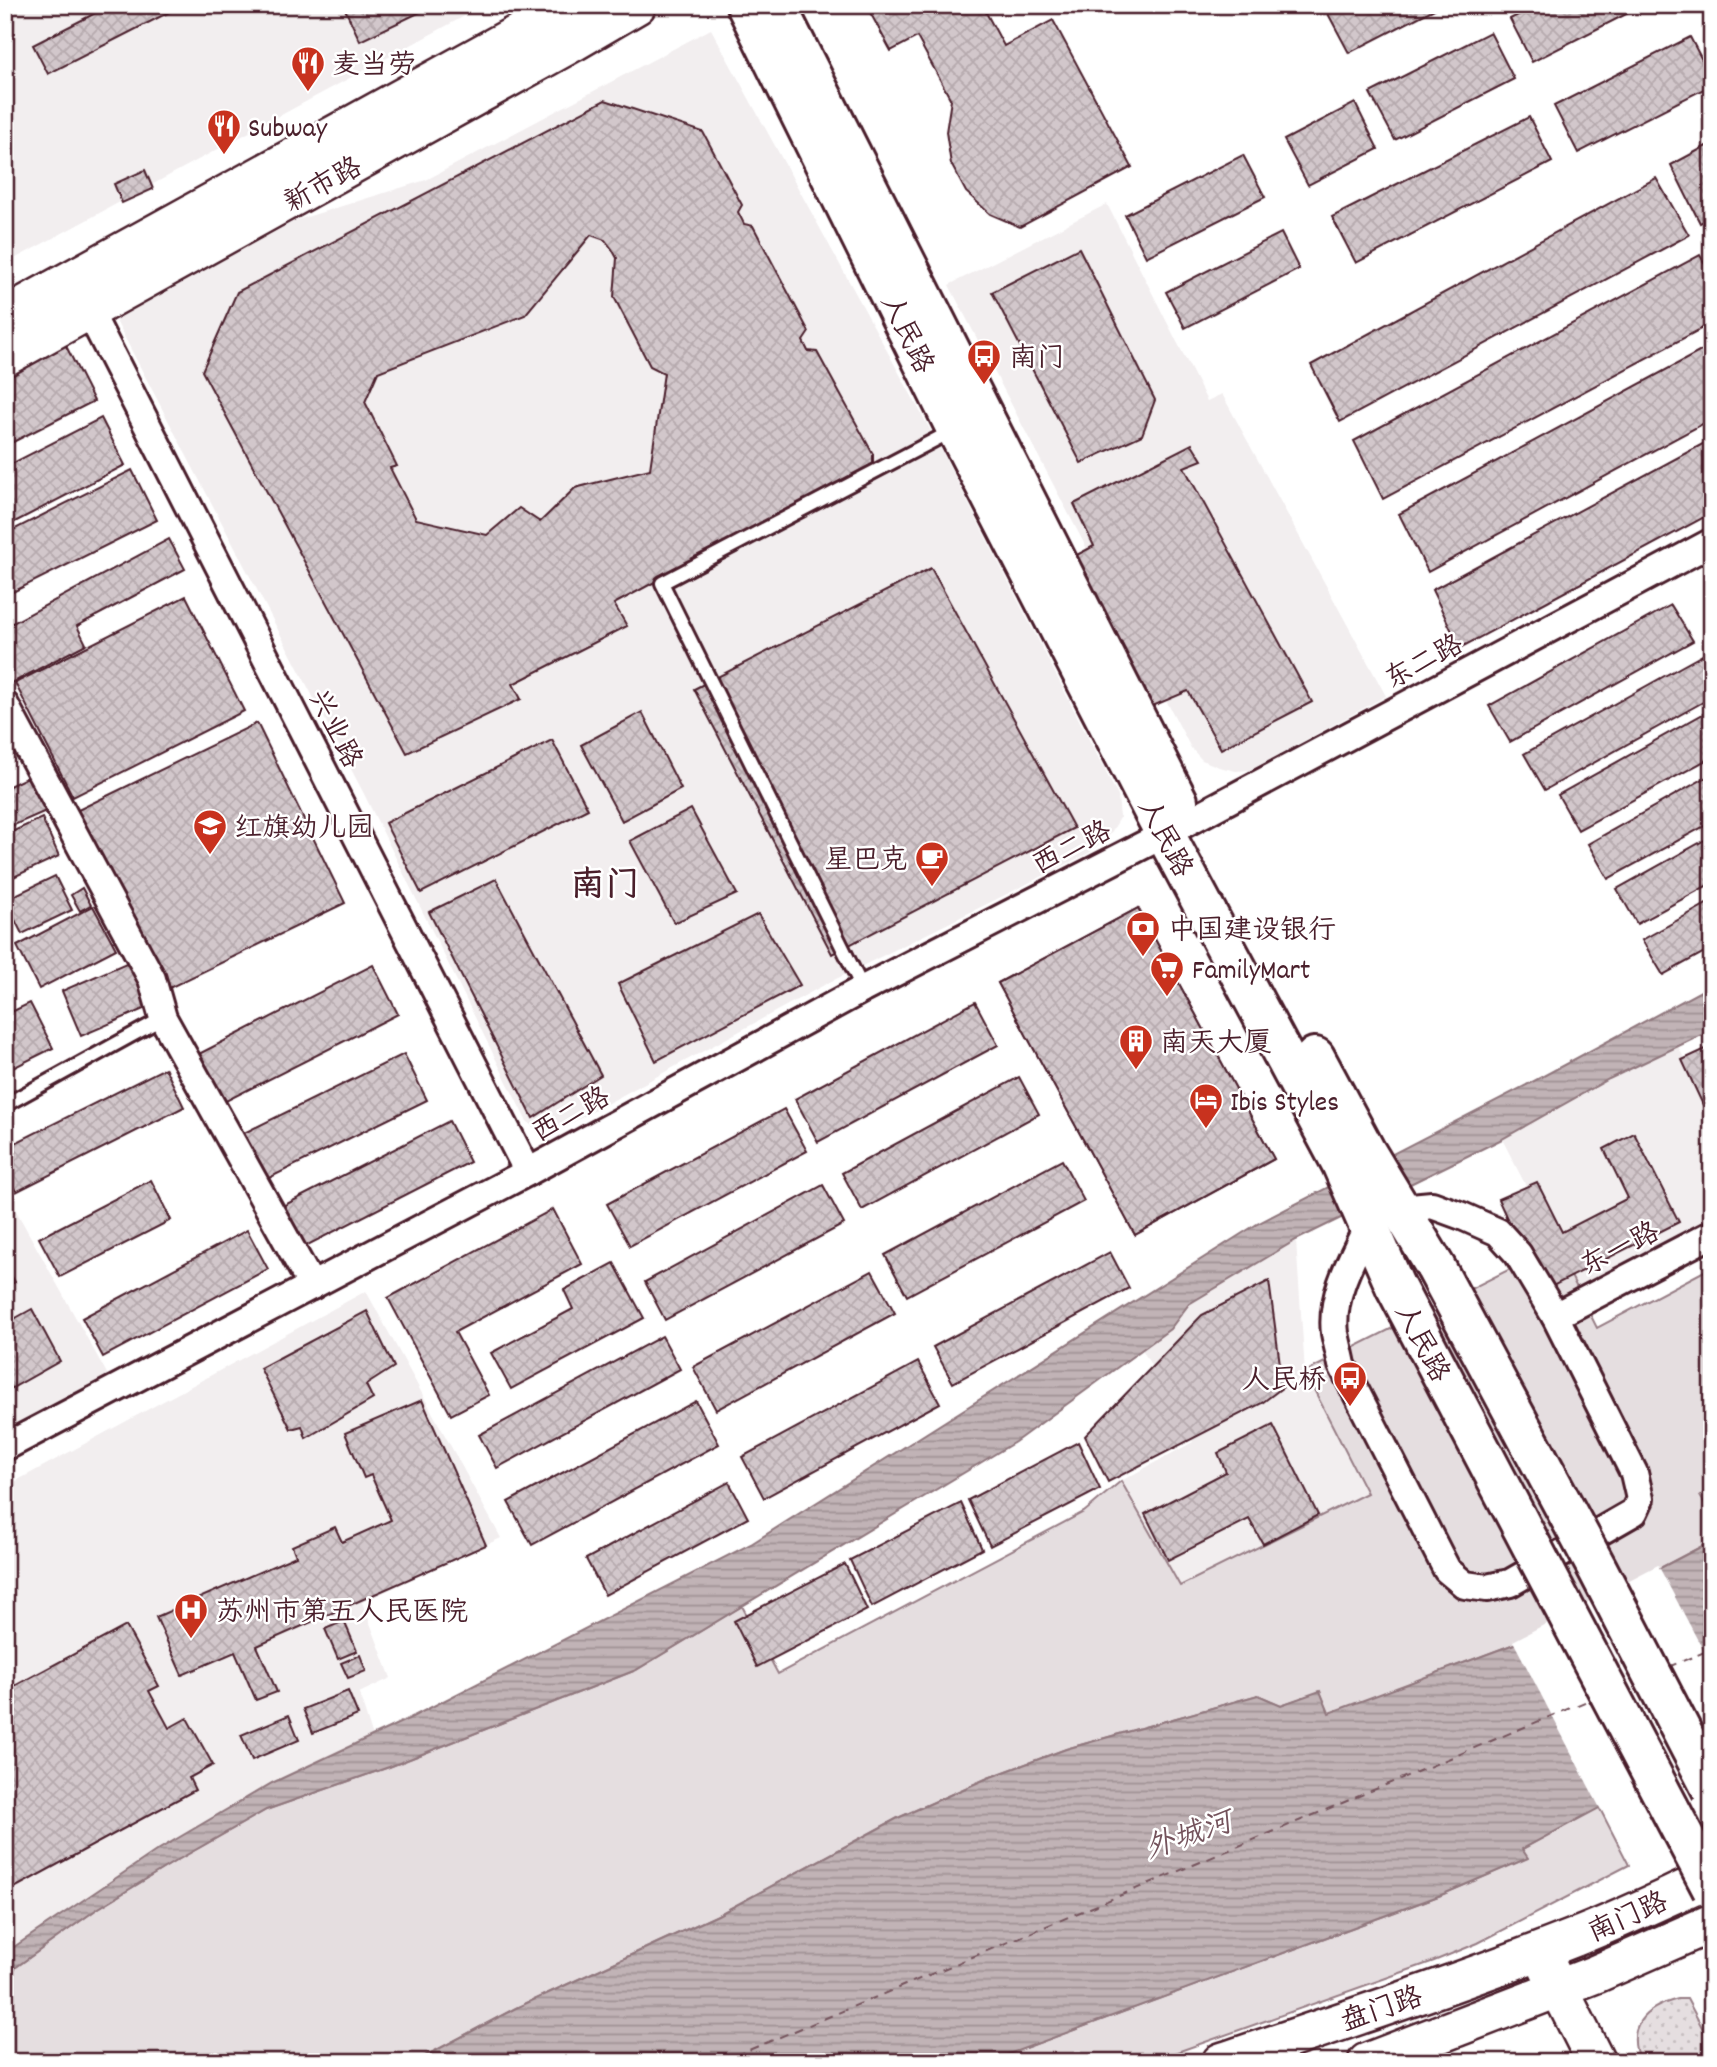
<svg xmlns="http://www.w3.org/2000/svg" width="1717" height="2067" font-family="Dekko,'LXGW WenKai TC',sans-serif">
<defs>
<pattern id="grass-dots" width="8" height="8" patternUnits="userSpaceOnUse" patternTransform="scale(1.75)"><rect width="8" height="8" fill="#e5dee0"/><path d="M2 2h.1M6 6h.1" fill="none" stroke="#c6bec0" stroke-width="1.8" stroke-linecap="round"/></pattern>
<pattern id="water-rules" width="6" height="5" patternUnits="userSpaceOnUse" patternTransform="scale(1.75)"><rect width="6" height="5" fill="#c1b3b6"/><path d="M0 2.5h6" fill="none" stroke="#9f9194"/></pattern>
<pattern id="building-cross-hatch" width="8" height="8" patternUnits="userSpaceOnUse" patternTransform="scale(1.75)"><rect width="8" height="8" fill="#d2c7cb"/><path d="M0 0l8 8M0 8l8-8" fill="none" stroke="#b6aaae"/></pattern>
</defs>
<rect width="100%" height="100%" fill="#fff"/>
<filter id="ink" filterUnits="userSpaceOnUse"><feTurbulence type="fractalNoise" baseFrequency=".0143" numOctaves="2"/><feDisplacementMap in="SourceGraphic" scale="14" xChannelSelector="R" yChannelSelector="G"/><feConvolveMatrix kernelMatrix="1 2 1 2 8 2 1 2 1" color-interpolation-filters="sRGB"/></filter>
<g filter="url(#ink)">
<g fill="#f2eeef">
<polygon points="5,5 485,5 5,264"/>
<polygon points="711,29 938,444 1118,796 1120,818 1109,836 1089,853 826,984 568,1125 551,1130 534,1128 526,1120 363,792 115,319 297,220 426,180"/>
<polygon points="1107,204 1207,401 1222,394 1386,696 1250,770 1236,771 1219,767 1202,760 1191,748 949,285"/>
<polygon points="1678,1046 1712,1114 1712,1219 1578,1288 1502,1139 1609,1079"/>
<polygon points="5,1191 110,1379 5,1435"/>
<polygon points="1296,1240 1305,1372 1367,1493 1179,1586 1121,1481 1193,1442 1142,1349 1170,1329 1189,1304"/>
<polygon points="366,1291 501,1538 362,1602 391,1678 359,1693 372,1734 408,1719 272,1783 156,1851 5,1953 5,1487"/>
</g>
<path fill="url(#grass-dots)" stroke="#987e86" stroke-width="2" d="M1678,1999h9l25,47v16h-72c-15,-36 4,-54 38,-63z"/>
<g fill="#e5dee0" stroke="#987e86" stroke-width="2">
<polygon points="1556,1246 1597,1328 1712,1267 1712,1487 1700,1496 1712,1515 1712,1541 1517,1643 1329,1714 1320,1692 1281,1705 1258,1695 1066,1749 988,1778 898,1818 718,1915 516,2008 414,2062 5,2062 5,1975 97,1909 174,1862 266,1810 389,1767 636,1670 742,1606 778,1674 1084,1512 1121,1481 1180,1586 1367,1493 1305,1372"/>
<polygon points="1599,1807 1629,1865 1478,1943 1434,1961 1149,2062 987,2062 1441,1895 1527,1858 1522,1849"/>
</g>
<g fill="url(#water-rules)" stroke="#91787e" stroke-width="2">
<polygon points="1712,985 1712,1030 1609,1079 1502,1139 1296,1240 1189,1304 1170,1329 1015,1442 636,1670 389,1767 266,1810 174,1862 97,1909 5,1975 5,1953 156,1851 272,1783 408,1719 751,1544 1257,1224 1536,1080"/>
<polygon points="1712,1541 1712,1748 1522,1849 1528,1858 1441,1895 987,2062 414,2062 516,2008 718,1915 898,1818 988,1778 1066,1749 1258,1695 1281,1705 1320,1691 1329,1713 1517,1643"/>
</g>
<polygon fill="#fff" points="1658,1565 1712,1667 1712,1752 1601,1810 1513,1641"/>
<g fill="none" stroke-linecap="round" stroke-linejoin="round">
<g stroke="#74535c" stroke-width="2" stroke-dasharray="9 7" stroke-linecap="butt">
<polyline points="1668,1667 1712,1649"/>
<polyline points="720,2062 1592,1699"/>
</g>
</g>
<g fill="url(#building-cross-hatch)" stroke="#4a1f2b" stroke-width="2" fill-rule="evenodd">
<polygon points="111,5 183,5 48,74 33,45"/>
<polygon points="343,5 435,5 360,41"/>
<polygon points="866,5 982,5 1004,46 1053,20 1132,167 1020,227 990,214 966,192 951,164 946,132 951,100 917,37 891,51"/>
<polygon points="1330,5 1442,5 1349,53 1325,8"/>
<polygon points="1538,5 1644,5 1532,62 1510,19"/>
<polygon points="1490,32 1514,79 1395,140 1370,93"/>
<polygon points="1690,37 1712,79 1712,85 1578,153 1554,106"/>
<path d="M605,100l98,32 39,73 -4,7 6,12 9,2 56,106 -6,9 5,10 9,1 56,102v10l-259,140 13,22 -114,58 8,15 -114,54 -205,-382 35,-79zM591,235l14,5 7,9 5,9 -3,39 36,69 14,7 -14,96 -75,19 -35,34 -21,-14 -32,27 -71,-16 -26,-51 7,-2 -32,-64 13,-30 147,-57z"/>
<polygon points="1355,103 1378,149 1308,185 1284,140"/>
<polygon points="1529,117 1552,162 1356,263 1332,217"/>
<polygon points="1712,143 1712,216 1700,223 1671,165"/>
<polygon points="1243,155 1265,197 1146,257 1125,215"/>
<polygon points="145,170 153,189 122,203 114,184"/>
<polygon points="1656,178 1689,235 1340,422 1311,365"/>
<polygon points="1281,233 1299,269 1185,328 1166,292"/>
<polygon points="1079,248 1155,400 1142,435 1081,463 992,292"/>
<polygon points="1700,255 1712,276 1712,323 1383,499 1354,441"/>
<polygon points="65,344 94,401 5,446 5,375"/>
<polygon points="1712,345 1712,419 1428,572 1399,514"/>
<polygon points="101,418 125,465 5,527 5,467"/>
<polygon points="1712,439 1712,513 1460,648 1432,590"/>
<polygon points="1192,444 1202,460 1184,467 1312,702 1221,749 1188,691 1148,708 1071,558 1094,546 1074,504"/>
<polygon points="132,470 157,520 5,596 5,534"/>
<polygon points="169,539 185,569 77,626 86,644 12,683 5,671 5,627"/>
<polygon points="931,568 1074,828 832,954 694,689"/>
<polygon points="186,596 244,711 73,797 15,683"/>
<polygon points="1671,605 1693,641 1510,742 1489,706"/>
<polygon points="1706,653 1712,663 1712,697 1545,790 1524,754"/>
<polygon points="1712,709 1712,757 1578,830 1558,795"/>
<polygon points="642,712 681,789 622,821 581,745"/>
<polygon points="257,723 345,903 161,992 74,812"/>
<polygon points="552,740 588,809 421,893 385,823"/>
<polygon points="1712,774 1712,822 1608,879 1588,844"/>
<polygon points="30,776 46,811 5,829 5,788"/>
<polygon points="691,809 737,894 674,923 630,841"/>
<polygon points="42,818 59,856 5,881 5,835"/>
<polygon points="1712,836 1712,883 1637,924 1617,889"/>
<polygon points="55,876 72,910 22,934 5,900"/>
<polygon points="496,879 601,1075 533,1118 429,912"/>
<polygon points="82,888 91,905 80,911 71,895"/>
<polygon points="1712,901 1712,948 1663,975 1642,940"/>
<polygon points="93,906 116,949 39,989 17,946"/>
<polygon points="1138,908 1274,1159 1135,1235 998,983"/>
<polygon points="1138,908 1274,1159 1135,1235 998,983"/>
<polygon points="758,914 800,985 656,1061 618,984"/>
<polygon points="133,960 153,1005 81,1036 62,991"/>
<polygon points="373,965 398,1014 218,1105 193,1057"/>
<polygon points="975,1002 998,1045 818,1142 795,1099"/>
<polygon points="30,1003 53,1048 5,1072 5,1015"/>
<polygon points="1712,1046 1712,1101 1703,1105 1682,1060"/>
<polygon points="404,1054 427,1100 257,1184 234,1138"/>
<polygon points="165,1068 184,1107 16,1192 5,1171 5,1148"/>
<polygon points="1019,1077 1039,1114 862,1210 842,1173"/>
<polygon points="784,1109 807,1151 630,1246 607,1204"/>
<polygon points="449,1121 470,1162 296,1251 275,1210"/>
<polygon points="1634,1133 1679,1222 1541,1292 1498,1199 1537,1182 1562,1232 1628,1198 1604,1149"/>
<polygon points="1062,1160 1084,1201 907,1296 885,1255"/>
<polygon points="151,1180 171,1220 60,1277 39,1238"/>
<polygon points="823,1185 844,1224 665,1320 645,1282"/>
<polygon points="553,1209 582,1264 455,1332 489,1395 451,1415 388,1298"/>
<polygon points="247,1230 268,1269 103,1357 82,1318"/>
<polygon points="1110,1252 1129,1288 953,1383 933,1347"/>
<polygon points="614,1263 644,1318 511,1389 491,1353 573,1309 564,1290"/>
<polygon points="5,1265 15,1282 5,1287"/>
<polygon points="872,1271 895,1313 716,1410 693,1367"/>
<polygon points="1269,1281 1283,1387 1262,1403 1108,1482 1085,1436 1202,1315"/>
<polygon points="32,1309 60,1361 5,1392 5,1324"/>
<polygon points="367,1311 394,1367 366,1385 373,1399 306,1438 302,1426 291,1429 260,1368"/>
<polygon points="662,1336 680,1369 497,1468 479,1435"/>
<polygon points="918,1362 940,1403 764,1498 742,1457"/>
<polygon points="422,1400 486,1545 257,1646 277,1692 256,1700 235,1652 182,1675 156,1617 296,1556 292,1546 335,1527 342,1542 391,1520 371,1475 364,1478 345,1433"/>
<polygon points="696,1401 719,1444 532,1545 508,1502"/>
<polygon points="1273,1425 1318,1515 1263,1544 1249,1519 1168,1560 1145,1514 1226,1472 1218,1453"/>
<polygon points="1078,1442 1100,1489 990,1546 968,1500"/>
<polygon points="729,1482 748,1518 605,1595 586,1559"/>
<polygon points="961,1503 982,1549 872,1607 850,1560"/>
<polygon points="845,1564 867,1610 757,1667 734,1621"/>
<polygon points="344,1621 357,1651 338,1659 325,1629"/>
<polygon points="126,1626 159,1686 149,1691 169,1728 187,1718 213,1765 189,1778 195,1790 5,1893 5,1691"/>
<polygon points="360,1655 366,1671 348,1678 341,1663"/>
<polygon points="348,1691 358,1715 313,1733 303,1709"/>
<polygon points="289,1715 299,1740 252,1760 241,1735"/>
</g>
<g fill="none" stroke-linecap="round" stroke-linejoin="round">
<g stroke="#4a1f2b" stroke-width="18">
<g id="service">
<polyline points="863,989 662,583 952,431"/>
<polyline points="5,1105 163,1018"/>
</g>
</g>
<g stroke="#4a1f2b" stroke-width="32">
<g id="minor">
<polyline points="89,311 528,1172"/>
<polyline points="5,705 152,979 163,1018 312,1286"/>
<path d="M1369,1224c-16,33 -39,71 -34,109 2,11 5,21 7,32l105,205 18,15 22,3 23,-5 124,-71 6,-13 -6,-26 -79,-157 -37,-62 -20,-22 -36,-16 -30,-11 -32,3"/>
<polyline points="1555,1316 1712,1234"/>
<polyline points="5,1447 528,1172 863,989 1165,834 1712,542"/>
</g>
</g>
<g stroke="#4a1f2b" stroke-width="42">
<g id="secondary">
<polyline points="5,316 570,5"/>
<polyline points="5,357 572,43 637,5"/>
<polyline points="1548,1967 1596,2062"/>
<path d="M1221,2062c119,-40 238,-79 355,-125 46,-18 91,-40 136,-60"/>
<polyline points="1367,2062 1596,1974 1712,1923"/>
</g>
</g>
<g stroke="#4a1f2b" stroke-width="44">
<g id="primary">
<polyline points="746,5 956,429 1165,834 1341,1163 1395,1286"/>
<polyline points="776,5 1178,801"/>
<polyline points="1315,1057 1365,1150 1436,1268"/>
</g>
</g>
<use href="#service" stroke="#fff" stroke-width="12"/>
<use href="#minor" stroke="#fff" stroke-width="26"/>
<use href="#secondary" stroke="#fff" stroke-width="37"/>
<use href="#primary" stroke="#fff" stroke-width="38"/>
<g stroke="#4a1f2b" stroke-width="44" stroke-linecap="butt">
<g id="primary-bridge">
<polyline points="1436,1268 1598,1570 1712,1790"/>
<polyline points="1395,1286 1712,1889"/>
</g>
</g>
<use href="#primary-bridge" stroke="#fff" stroke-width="38"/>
</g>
</g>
<defs>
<g id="restaurant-pin" transform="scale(1.75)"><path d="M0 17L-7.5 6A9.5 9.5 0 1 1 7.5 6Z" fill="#c8321e" stroke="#fff"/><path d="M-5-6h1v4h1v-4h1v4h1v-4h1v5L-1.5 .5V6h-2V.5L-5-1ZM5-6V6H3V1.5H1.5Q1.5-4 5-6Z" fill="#fff"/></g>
<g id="bus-pin" transform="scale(1.75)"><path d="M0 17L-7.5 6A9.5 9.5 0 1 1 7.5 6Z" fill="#c8321e" stroke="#fff"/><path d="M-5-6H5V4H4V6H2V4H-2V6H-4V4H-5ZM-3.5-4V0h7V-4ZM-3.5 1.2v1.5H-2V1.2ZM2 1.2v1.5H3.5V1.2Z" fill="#fff"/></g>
<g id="school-pin" transform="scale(1.75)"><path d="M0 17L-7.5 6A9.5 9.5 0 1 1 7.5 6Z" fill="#c8321e" stroke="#fff"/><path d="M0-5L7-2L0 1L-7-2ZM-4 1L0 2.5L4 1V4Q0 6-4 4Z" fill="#fff"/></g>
<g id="cafe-pin" transform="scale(1.75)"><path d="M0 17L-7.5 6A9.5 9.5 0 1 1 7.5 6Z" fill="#c8321e" stroke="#fff"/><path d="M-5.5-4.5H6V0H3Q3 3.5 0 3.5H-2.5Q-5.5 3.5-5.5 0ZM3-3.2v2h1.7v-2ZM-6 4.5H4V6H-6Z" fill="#fff"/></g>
<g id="bank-pin" transform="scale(1.75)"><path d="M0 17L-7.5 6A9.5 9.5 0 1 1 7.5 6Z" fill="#c8321e" stroke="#fff"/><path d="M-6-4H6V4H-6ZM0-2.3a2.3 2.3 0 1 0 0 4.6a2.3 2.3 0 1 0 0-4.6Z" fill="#fff"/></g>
<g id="supermarket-pin" transform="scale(1.75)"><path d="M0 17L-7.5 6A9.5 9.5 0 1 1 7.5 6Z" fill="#c8321e" stroke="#fff"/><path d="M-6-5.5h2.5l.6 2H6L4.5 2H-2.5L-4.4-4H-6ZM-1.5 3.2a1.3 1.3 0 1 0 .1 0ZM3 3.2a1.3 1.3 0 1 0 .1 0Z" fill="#fff"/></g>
<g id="building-pin" transform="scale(1.75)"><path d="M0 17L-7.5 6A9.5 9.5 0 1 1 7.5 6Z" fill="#c8321e" stroke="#fff"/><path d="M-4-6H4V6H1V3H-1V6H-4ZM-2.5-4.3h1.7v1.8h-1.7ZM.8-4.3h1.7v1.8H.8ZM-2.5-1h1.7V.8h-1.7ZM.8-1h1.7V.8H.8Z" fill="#fff"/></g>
<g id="hotel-pin" transform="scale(1.75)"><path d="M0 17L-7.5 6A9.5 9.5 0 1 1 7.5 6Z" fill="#c8321e" stroke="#fff"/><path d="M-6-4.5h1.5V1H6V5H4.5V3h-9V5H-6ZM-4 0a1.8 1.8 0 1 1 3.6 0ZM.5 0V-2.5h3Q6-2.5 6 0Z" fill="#fff"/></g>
<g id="hospital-pin" transform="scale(1.75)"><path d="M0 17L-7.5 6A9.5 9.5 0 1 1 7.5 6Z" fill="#c8321e" stroke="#fff"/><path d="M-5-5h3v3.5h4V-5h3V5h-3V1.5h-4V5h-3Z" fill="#fff"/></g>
</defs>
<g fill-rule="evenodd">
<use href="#restaurant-pin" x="308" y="63"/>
<use href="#restaurant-pin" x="224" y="126"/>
<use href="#bus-pin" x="984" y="356"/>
<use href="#school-pin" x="210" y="826"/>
<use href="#cafe-pin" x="932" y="858"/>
<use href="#bank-pin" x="1143" y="928"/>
<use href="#supermarket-pin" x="1167" y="968"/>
<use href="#building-pin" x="1136" y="1041"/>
<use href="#hotel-pin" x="1206" y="1100"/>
<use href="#bus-pin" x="1350" y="1378"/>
<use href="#hospital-pin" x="191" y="1610"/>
</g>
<g text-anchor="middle" stroke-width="5" stroke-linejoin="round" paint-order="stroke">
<g font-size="28" fill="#4a1f2b" stroke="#fff" text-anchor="start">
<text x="332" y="73">麦当劳</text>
<text x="248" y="136">Subway</text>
<text x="1009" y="366">南门</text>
<text x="234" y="836">红旗幼儿园</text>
<text x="908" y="868" text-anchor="end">星巴克</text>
<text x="1168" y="938">中国建设银行</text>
<text x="1192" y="978">FamilyMart</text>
<text x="1160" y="1051">南天大厦</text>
<text x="1230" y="1110">Ibis Styles</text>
<text x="1326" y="1388" text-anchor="end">人民桥</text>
<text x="216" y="1620">苏州市第五人民医院</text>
</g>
<g font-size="28" fill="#4a1f2b" stroke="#fff">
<text transform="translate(322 183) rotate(-29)" y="10">新市路</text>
<text transform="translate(909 333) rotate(64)" y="10">人民路</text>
<text transform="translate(1423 660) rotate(-28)" y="10">东二路</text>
<text transform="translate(337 728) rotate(63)" y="10">兴业路</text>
<text transform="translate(1167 837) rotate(62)" y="10">人民路</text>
<text transform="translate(1071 846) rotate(-27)" y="10">西二路</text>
<text transform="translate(570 1113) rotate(-29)" y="10">西二路</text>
<text transform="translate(1619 1247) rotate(-27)" y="10">东一路</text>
<text transform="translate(1424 1342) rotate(62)" y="10">人民路</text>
<text transform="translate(1627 1915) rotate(-24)" y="10">南门路</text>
<text transform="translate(1381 2007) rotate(-19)" y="10">盘门路</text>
</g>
<g font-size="30" font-style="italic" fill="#74535c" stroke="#fff">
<text transform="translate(1188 1834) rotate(-19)" y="10">外城河</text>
</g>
<g font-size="35" font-weight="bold" fill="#4a1f2b" stroke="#fff">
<text x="605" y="895">南门</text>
</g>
</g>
<rect width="1717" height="2067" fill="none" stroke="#fff" stroke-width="28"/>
<rect x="14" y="14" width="1689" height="2039" fill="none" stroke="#4a1f2b" stroke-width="2.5" filter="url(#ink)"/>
</svg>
